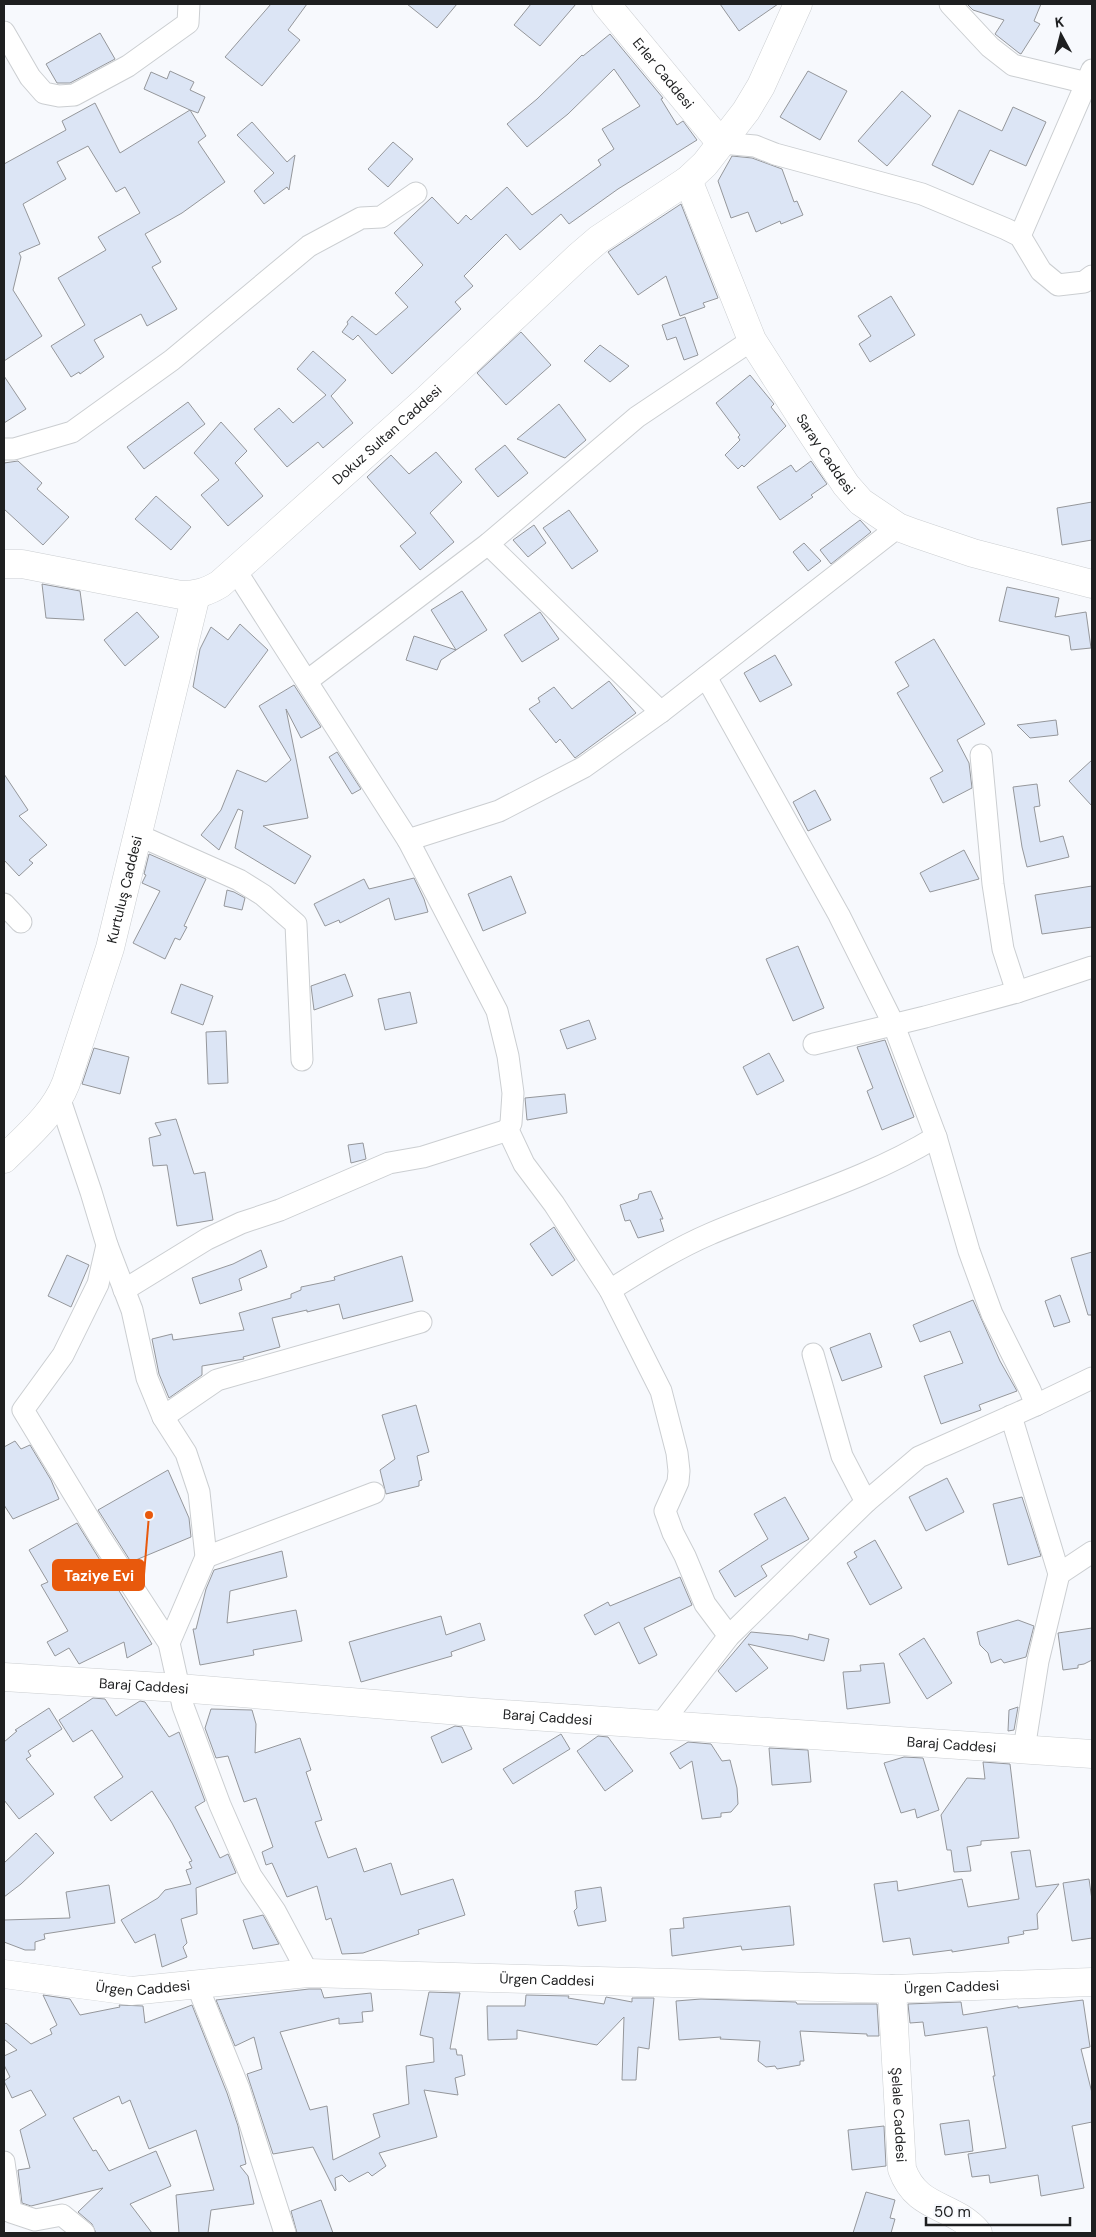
<svg xmlns="http://www.w3.org/2000/svg" width="1096" height="2237" font-family="'DM Sans',sans-serif">
<rect width="100%" height="100%" fill="#f7f9fd"/>
<g fill="#dce5f5" stroke="#95979b">
<polygon points="271,4 307,4 288,30 300,40 262,86 225,57"/>
<polygon points="407,4 457,4 437,28"/>
<polygon points="531,4 576,4 540,46 514,25"/>
<polygon points="720,4 778,4 739,31"/>
<polygon points="967,4 1041,4 1034,21 1040,24 1021,54 1019,53 995,34 1004,20 973,10"/>
<polygon points="100,33 115,59 70,83 57,83 46,64"/>
<polygon points="610,34 663,98 661,99 677,125 683,121 697,140 618,189 569,224 561,214 520,250 506,234 464,276 473,286 455,302 461,309 392,374 358,335 353,340 342,332 348,324 347,322 352,316 376,335 408,307 395,293 423,265 394,233 432,197 458,224 466,215 471,220 507,187 532,215 601,165 598,160 614,149 602,129 640,106 614,69 568,114 527,147 507,124 537,99 582,55 583,56"/>
<polygon points="170,71 194,82 190,90 205,97 198,113 190,110 206,136 198,142 225,182 182,213 145,234 161,262 152,267 177,309 147,326 141,314 94,340 104,357 80,374 79,372 71,377 51,346 85,325 58,278 106,250 98,237 140,213 125,187 116,192 88,146 57,162 66,179 23,204 40,244 19,253 21,257 13,290 42,336 4,361 4,164 66,130 62,121 95,103 120,153 190,110 144,89 151,72 167,79"/>
<polygon points="808,71 847,91 820,140 780,117"/>
<polygon points="902,91 931,116 887,166 858,141"/>
<polygon points="1013,107 1046,122 1026,166 990,150 973,185 932,165 959,110 1002,131"/>
<polygon points="252,122 287,162 295,155 289,190 287,187 264,204 254,191 274,173 237,135"/>
<polygon points="393,142 413,159 388,187 368,169"/>
<polygon points="732,156 752,158 782,169 794,202 797,201 803,215 781,224 780,221 756,232 748,212 731,218 718,181"/>
<polygon points="681,204 718,298 703,303 705,307 680,316 666,276 638,295 608,252"/>
<polygon points="891,296 915,335 870,362 859,344 871,336 858,316"/>
<polygon points="685,317 698,355 684,360 676,337 667,340 662,325"/>
<polygon points="521,332 551,365 506,405 477,373"/>
<polygon points="600,345 629,366 610,382 584,361"/>
<polygon points="313,351 346,380 331,396 353,423 323,448 318,442 287,467 254,429 279,408 293,423 326,395 297,369"/>
<polygon points="750,375 774,404 771,407 786,426 744,467 742,465 738,469 725,455 740,440 738,437 740,435 716,403"/>
<polygon points="4,376 26,409 4,423"/>
<polygon points="188,402 205,424 144,469 127,447"/>
<polygon points="559,404 586,440 565,458 517,439"/>
<polygon points="221,422 247,451 235,463 263,496 228,526 201,495 219,480 194,453"/>
<polygon points="505,445 528,473 498,497 475,469"/>
<polygon points="436,452 462,482 430,513 454,542 420,570 400,546 416,533 367,477 391,455 409,474"/>
<polygon points="18,461 42,483 37,489 69,517 43,545 4,509 4,463"/>
<polygon points="811,461 827,484 811,495 813,497 780,520 757,487 791,465 796,472"/>
<polygon points="156,496 191,527 171,550 135,519"/>
<polygon points="1092,502 1092,540 1062,545 1057,508"/>
<polygon points="569,510 598,551 572,569 543,528"/>
<polygon points="860,520 871,532 831,564 820,550"/>
<polygon points="534,525 546,543 528,557 513,540"/>
<polygon points="804,543 821,561 808,571 793,552"/>
<polygon points="42,584 80,591 84,620 46,618"/>
<polygon points="1007,587 1059,598 1055,617 1086,612 1091,648 1071,650 1069,636 999,621"/>
<polygon points="462,591 487,630 456,650 431,610"/>
<polygon points="137,612 159,637 125,666 104,640"/>
<polygon points="540,612 559,639 522,662 504,635"/>
<polygon points="240,624 268,650 225,708 193,687 200,649 211,627 228,640"/>
<polygon points="414,636 456,650 441,660 437,670 406,660"/>
<polygon points="934,639 985,724 957,740 969,763 972,788 943,803 930,778 943,771 897,693 909,686 895,662"/>
<polygon points="775,655 792,685 760,702 744,673"/>
<polygon points="609,681 636,713 575,758 560,739 556,743 529,709 540,702 538,698 554,687 572,709"/>
<polygon points="294,685 321,727 301,738 286,709 308,818 263,826 311,856 295,884 235,848 243,811 238,809 219,850 201,835 221,810 237,770 266,782 291,760 259,706"/>
<polygon points="1056,720 1058,735 1030,738 1017,725"/>
<polygon points="337,752 361,789 352,794 329,757"/>
<polygon points="1092,760 1092,806 1069,781"/>
<polygon points="4,774 28,810 19,816 47,845 29,860 33,863 19,876 4,860"/>
<polygon points="1037,784 1040,806 1034,807 1040,842 1063,836 1069,857 1027,867 1022,847 1013,787"/>
<polygon points="815,790 831,820 808,831 793,802"/>
<polygon points="964,850 979,879 930,892 920,873"/>
<polygon points="149,854 206,879 184,926 187,927 180,940 175,938 165,959 133,943 160,891 142,883 146,875 144,874"/>
<polygon points="511,876 526,913 483,931 468,894"/>
<polygon points="414,878 424,899 428,912 395,920 389,898 340,923 339,920 325,926 314,904 364,879 369,889"/>
<polygon points="1092,886 1092,927 1042,934 1035,895"/>
<polygon points="227,890 234,892 245,898 242,910 224,906"/>
<polygon points="798,946 824,1008 793,1021 766,959"/>
<polygon points="345,974 353,996 314,1010 311,986"/>
<polygon points="181,984 213,996 203,1025 171,1013"/>
<polygon points="410,992 417,1023 385,1030 378,999"/>
<polygon points="589,1020 596,1039 567,1049 560,1030"/>
<polygon points="226,1031 228,1083 208,1084 206,1032"/>
<polygon points="885,1040 914,1117 882,1130 867,1091 873,1088 857,1047"/>
<polygon points="94,1048 129,1057 120,1094 82,1084"/>
<polygon points="769,1053 784,1081 757,1095 743,1067"/>
<polygon points="565,1094 567,1113 527,1120 525,1098"/>
<polygon points="176,1119 194,1174 205,1172 213,1220 177,1226 167,1165 153,1166 149,1138 161,1135 155,1123"/>
<polygon points="363,1143 366,1159 351,1163 348,1145"/>
<polygon points="651,1191 663,1219 660,1219 664,1231 638,1238 630,1220 625,1221 620,1205 638,1199 639,1194"/>
<polygon points="554,1227 575,1260 552,1276 530,1244"/>
<polygon points="261,1250 267,1267 239,1279 242,1290 200,1304 192,1278 233,1264"/>
<polygon points="1092,1252 1092,1315 1088,1315 1071,1258"/>
<polygon points="67,1255 89,1265 71,1307 48,1296"/>
<polygon points="402,1256 413,1301 343,1319 339,1304 307,1312 307,1310 272,1318 280,1347 243,1357 244,1359 202,1366 202,1375 169,1398 159,1374 152,1339 172,1334 173,1340 244,1330 239,1313 291,1298 291,1294 301,1290 301,1287 335,1280 334,1277"/>
<polygon points="1060,1295 1070,1322 1054,1327 1045,1301"/>
<polygon points="973,1300 1000,1361 1017,1391 979,1405 981,1410 941,1424 924,1376 963,1363 950,1331 920,1342 913,1325"/>
<polygon points="870,1333 882,1367 842,1381 830,1348"/>
<polygon points="416,1405 429,1452 417,1456 422,1480 419,1481 419,1486 386,1494 380,1470 395,1459 382,1415"/>
<polygon points="15,1441 21,1449 30,1445 51,1480 59,1499 13,1519 4,1505 4,1447"/>
<polygon points="168,1470 189,1518 191,1537 131,1562 98,1510"/>
<polygon points="947,1478 964,1512 926,1531 909,1497"/>
<polygon points="785,1497 809,1539 761,1566 767,1576 735,1597 719,1571 768,1539 754,1514"/>
<polygon points="1022,1497 1041,1556 1008,1565 993,1504"/>
<polygon points="77,1523 152,1644 127,1658 124,1642 79,1664 69,1648 55,1656 47,1642 68,1631 41,1585 48,1582 29,1550"/>
<polygon points="875,1540 902,1588 870,1605 847,1563 857,1557 854,1552"/>
<polygon points="282,1551 287,1577 230,1591 227,1623 296,1610 302,1641 253,1650 254,1655 200,1665 193,1629 196,1629 206,1589 214,1570"/>
<polygon points="680,1577 692,1605 644,1628 657,1655 639,1664 619,1622 595,1635 584,1615 608,1602 610,1606"/>
<polygon points="441,1616 446,1635 480,1623 485,1640 451,1652 452,1656 361,1682 349,1642"/>
<polygon points="1018,1620 1034,1626 1026,1657 1004,1663 1001,1659 991,1663 988,1653 980,1645 977,1632"/>
<polygon points="1092,1628 1092,1660 1084,1664 1078,1665 1078,1668 1063,1670 1058,1633"/>
<polygon points="751,1632 793,1636 808,1640 809,1634 829,1639 824,1661 748,1644 768,1668 736,1692 718,1671"/>
<polygon points="924,1638 952,1683 927,1699 899,1654"/>
<polygon points="884,1663 890,1703 847,1709 843,1672 861,1671 860,1665"/>
<polygon points="93,1698 105,1699 116,1716 140,1701 145,1702 169,1737 179,1732 205,1801 195,1807 220,1858 228,1854 236,1873 196,1888 197,1914 181,1919 187,1943 183,1947 187,1957 162,1967 155,1934 135,1943 121,1920 158,1898 165,1890 191,1884 186,1870 192,1868 189,1862 192,1861 172,1823 152,1791 111,1821 94,1797 123,1777 92,1730 73,1742 59,1720"/>
<polygon points="1018,1707 1014,1730 1008,1731 1009,1710"/>
<polygon points="49,1708 62,1729 28,1751 31,1756 26,1759 54,1794 19,1819 4,1800 4,1742 17,1731 15,1730"/>
<polygon points="211,1709 252,1710 256,1724 255,1753 300,1738 311,1770 306,1772 322,1820 315,1822 328,1858 356,1848 364,1872 391,1863 401,1895 453,1879 465,1915 418,1930 419,1934 363,1953 342,1954 331,1918 326,1920 317,1886 287,1897 272,1863 266,1865 262,1852 273,1847 256,1798 244,1802 228,1756 216,1758 205,1728"/>
<polygon points="455,1726 462,1727 472,1749 442,1763 431,1737"/>
<polygon points="561,1734 570,1749 513,1784 503,1769"/>
<polygon points="598,1736 608,1737 633,1771 605,1791 577,1751"/>
<polygon points="688,1742 711,1744 722,1761 730,1760 737,1788 738,1804 731,1812 721,1813 721,1817 702,1819 692,1761 680,1769 670,1753"/>
<polygon points="769,1748 808,1750 811,1782 772,1785"/>
<polygon points="904,1757 923,1758 939,1810 917,1818 915,1809 901,1813 884,1763"/>
<polygon points="983,1762 1010,1764 1019,1838 981,1841 981,1845 967,1847 971,1871 954,1872 951,1850 947,1850 941,1815 967,1778 985,1779"/>
<polygon points="36,1833 54,1853 21,1884 4,1897 4,1863"/>
<polygon points="1030,1850 1036,1887 1059,1884 1037,1914 1038,1929 1023,1931 1024,1934 1008,1937 1009,1943 952,1952 952,1950 913,1955 910,1938 883,1942 874,1884 897,1881 898,1891 962,1879 968,1907 1019,1899 1011,1852"/>
<polygon points="1089,1879 1092,1900 1092,1938 1072,1941 1063,1883"/>
<polygon points="109,1885 115,1923 44,1934 45,1939 35,1942 35,1950 25,1950 4,1942 4,1920 70,1918 66,1892"/>
<polygon points="601,1887 606,1921 578,1926 574,1911 577,1908 575,1891"/>
<polygon points="790,1906 794,1945 742,1950 741,1946 672,1956 670,1929 684,1928 683,1918"/>
<polygon points="263,1915 279,1944 253,1949 243,1920"/>
<polygon points="309,1989 321,1989 324,1998 371,1993 373,2011 362,2012 363,2022 339,2024 339,2018 280,2032 310,2110 327,2106 333,2160 380,2137 373,2114 409,2104 406,2066 434,2062 433,2038 420,2035 429,1992 460,1993 450,2049 456,2049 457,2055 462,2055 465,2075 455,2078 458,2095 424,2090 437,2137 379,2153 386,2166 372,2176 368,2172 349,2182 342,2175 335,2178 336,2190 335,2191 313,2147 273,2154 247,2074 262,2069 254,2037 235,2046 216,2000"/>
<polygon points="43,1995 70,1999 80,2015 120,2007 119,2005 143,2006 145,2023 192,2005 227,2093 238,2126 246,2164 240,2166 248,2176 254,2204 211,2210 208,2233 179,2233 176,2195 214,2190 196,2130 149,2149 130,2100 122,2104 119,2096 73,2118 93,2151 96,2150 109,2171 156,2151 171,2186 130,2204 152,2233 96,2233 92,2224 78,2212 103,2188 31,2206 22,2203 18,2170 30,2168 20,2130 46,2115 31,2090 12,2098 4,2081 10,2077 4,2065 4,2056 17,2050 4,2039 4,2025 6,2023 31,2044 52,2034 50,2029 57,2025"/>
<polygon points="526,1995 569,1996 568,1998 604,2004 606,1997 632,2002 632,1998 654,1998 649,2049 638,2047 636,2080 622,2080 624,2017 597,2045 517,2030 517,2039 488,2040 487,2006 525,2006"/>
<polygon points="701,1999 796,2002 797,2004 877,2004 879,2036 867,2036 867,2034 800,2031 804,2061 800,2061 800,2065 777,2069 775,2066 766,2067 758,2061 760,2041 720,2039 721,2037 679,2040 676,2001"/>
<polygon points="1083,2000 1090,2047 1081,2049 1092,2093 1092,2122 1072,2126 1084,2188 1041,2196 1038,2175 990,2183 989,2175 972,2177 968,2154 1006,2148 993,2076 995,2076 987,2027 925,2036 923,2022 910,2023 908,2004 961,2002 963,2015 1018,2006 1018,2008"/>
<polygon points="969,2120 973,2151 945,2155 940,2124"/>
<polygon points="884,2126 886,2166 852,2170 848,2130"/>
<polygon points="866,2192 895,2200 890,2218 895,2219 891,2233 853,2233"/>
<polygon points="321,2200 333,2233 297,2233 291,2211"/>
</g>
<g fill="none" stroke-linecap="round" stroke-linejoin="round">
<g stroke="#cbced1" stroke-width="23">
<g id="street">
<polyline points="950,4 990,47 1013,65 1087,83"/>
<polyline points="4,32 30,77 44,93 59,96 74,95 128,66 188,23 189,4"/>
<polyline points="721,143 755,146 775,154 922,194 1006,229 1020,236 1041,271 1058,285 1084,282 1092,276"/>
<polyline points="1020,236 1092,70"/>
<polyline points="4,449 14,449 72,432 172,360 309,246 361,218 381,217 416,193"/>
<polyline points="488,544 661,712"/>
<polyline points="236,571 408,840 497,1011 508,1056 513,1093 511,1123 508,1130 524,1164 554,1204 610,1290 661,1391 677,1453 679,1471 678,1482 665,1511 673,1533 685,1556 705,1604 729,1636"/>
<polyline points="706,677 839,915 893,1023 936,1137 969,1251 992,1314 1030,1390 1036,1405"/>
<polyline points="307,681 488,544 637,417 752,340"/>
<polyline points="981,755 993,884 1003,949 1017,992"/>
<polyline points="138,835 239,880 263,895 296,924 302,1060"/>
<polyline points="408,840 499,811 584,767 661,712 898,527"/>
<polyline points="4,904 21,922"/>
<polyline points="814,1044 925,1017 1017,992 1092,967"/>
<polyline points="60,1100 91,1192 107,1245 98,1284 63,1355 23,1410 100,1537 169,1643 183,1706 220,1805 251,1876 275,1911 308,1973"/>
<polyline points="107,1245 132,1310 147,1378 163,1417 186,1453 199,1492 206,1557 169,1643"/>
<polyline points="124,1290 207,1239 241,1223 280,1210 389,1163 423,1157 508,1130"/>
<path d="M610,1290c32,-20 65,-41 100,-56 75,-32 156,-54 226,-97"/>
<polyline points="813,1354 842,1456 866,1502"/>
<polyline points="1011,1416 1059,1574 1092,1552"/>
<polyline points="163,1417 217,1380 421,1322"/>
<polyline points="206,1557 374,1493"/>
<polyline points="661,1724 729,1636 866,1502 919,1457 1036,1405 1092,1378"/>
<polyline points="1024,1749 1038,1661 1059,1574"/>
<polyline points="197,1985 239,2089 285,2233"/>
<polyline points="4,2162 11,2212 35,2220 62,2215 84,2233"/>
</g>
</g>
<g stroke="#cbced1" stroke-width="29">
<g id="secondary">
<path id="s1" d="M606,4l115,139"/>
<path id="s2" d="M688,180l64,160 53,83 41,62 15,17 37,25 16,6 59,20 119,31"/>
<path id="s3" d="M4,564h18l159,31c16,0 26,-3 39,-11l207,-185 151,-142 21,-18 89,-59 17,-16 41,-53 15,-25 37,-82"/>
<path id="s4" d="M4,1159c23,-23 50,-45 62,-76l44,-135 86,-353"/>
<path id="s5" d="M4,1677l175,11 294,24 619,42"/>
<path id="s6" d="M4,1974l127,17 177,-18 584,16 200,-7"/>
<path id="s7" d="M892,1989l10,180c15,42 51,34 76,64"/>
</g>
</g>
<use href="#street" stroke="#fff" stroke-width="21"/>
<use href="#secondary" stroke="#fff" stroke-width="28"/>
</g>
<g text-anchor="middle" stroke-width="5" stroke-linejoin="round" paint-order="stroke">
<g font-size="14" fill="#1e1f20" stroke="#f7f9fd">
<text dy="5" stroke="none"><textPath href="#s1" startOffset="90">Erler Caddesi</textPath></text>
<text dy="5" stroke="none"><textPath href="#s3" startOffset="445">Dokuz Sultan Caddesi</textPath></text>
<text dy="5" stroke="none"><textPath href="#s2" startOffset="308">Saray Caddesi</textPath></text>
<text dy="5" stroke="none"><textPath href="#s4" startOffset="301">Kurtuluş Caddesi</textPath></text>
<text dy="5" stroke="none"><textPath href="#s5" startOffset="140">Baraj Caddesi</textPath></text>
<text dy="5" stroke="none"><textPath href="#s5" startOffset="545">Baraj Caddesi</textPath></text>
<text dy="5" stroke="none"><textPath href="#s5" startOffset="950">Baraj Caddesi</textPath></text>
<text dy="5" stroke="none"><textPath href="#s6" startOffset="545">Ürgen Caddesi</textPath></text>
<text dy="5" stroke="none"><textPath href="#s6" startOffset="140">Ürgen Caddesi</textPath></text>
<text dy="5" stroke="none"><textPath href="#s6" startOffset="950">Ürgen Caddesi</textPath></text>
<text dy="5" stroke="none"><textPath href="#s7" startOffset="126">Şelale Caddesi</textPath></text>
</g>
</g>
<path fill="none" stroke="#e8590c" stroke-width="2" d="M149 1515L144 1575"/>
<circle fill="#e8590c" stroke="#f7f9fd" stroke-width="2" cx="149" cy="1515" r="5"/>
<rect fill="#e8590c" stroke="#e8590c" stroke-width="2" x="53" y="1560" width="91" height="30" rx="5"/>
<g font-size="15" text-anchor="middle" font-weight="bold" fill="#fff">
<text x="99" y="1581">Taziye Evi</text>
</g>
<rect width="1096" height="2237" fill="none" stroke="#1e1f20" stroke-width="10"/>
<g transform="translate(1061 35) rotate(353)" stroke="#f7f9fd" stroke-width="4" paint-order="stroke">
<path d="M0-4L9 19L0 12L-9 19Z" fill="#1e1f20"/>
<text y="-8" font-size="14" font-weight="bold" text-anchor="middle" fill="#1e1f20">K</text>
</g>
<path d="M926 2217v8h144v-8" fill="none" stroke="#1e1f20" stroke-width="2.5"/>
<text x="934" y="2217" font-size="15" fill="#1e1f20" stroke="#f7f9fd" stroke-width="4" paint-order="stroke">50 m</text>
</svg>
